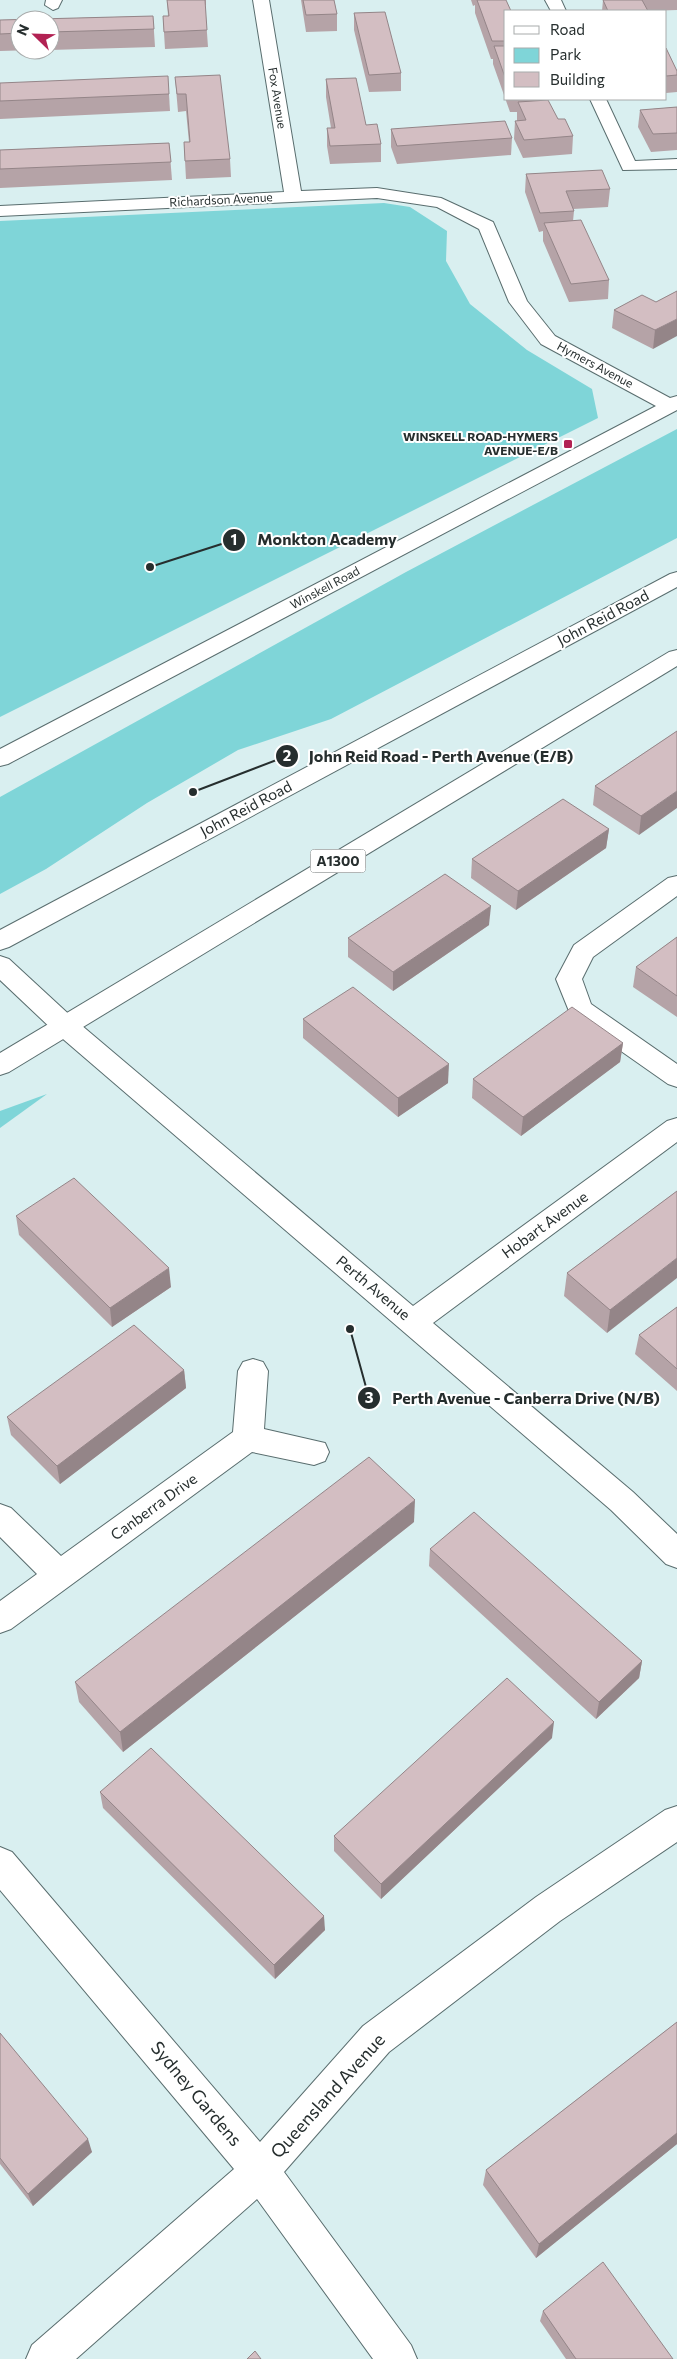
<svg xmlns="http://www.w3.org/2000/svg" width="677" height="2359" font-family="Commissioner,sans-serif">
<rect width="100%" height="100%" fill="#d9eff0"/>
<g fill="#7fd5d8">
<polygon points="384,203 410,207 447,231 446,261 470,304 527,350 592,389 598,418 0,717 0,221"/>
<polygon points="677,429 677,538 331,719 238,750 147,803 46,869 0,894 0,797 406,572"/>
<polygon points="47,1094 0,1128 0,1111"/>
</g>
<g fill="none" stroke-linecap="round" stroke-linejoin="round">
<g stroke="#596d6e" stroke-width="2">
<polygon id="lane" points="46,0 62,0 58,8 53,10 45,5"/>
</g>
<g stroke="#596d6e" stroke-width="2">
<g id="street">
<polygon points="253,0 269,0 301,191 377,188 441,198 493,222 527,301 555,336 670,398 677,396 677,410 8,764 0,766 0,749 656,406 541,344 509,302 479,229 437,207 377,198 0,216 0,206 284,192"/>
<polygon points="545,0 561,0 566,11 551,11"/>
<polygon points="590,99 606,99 635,161 677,159 677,169 623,170"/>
<polygon points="677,876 677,896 593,957 582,979 591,1004 677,1064 677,1087 668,1084 571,1016 556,979 574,945 668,878"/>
<polygon points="0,956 9,959 74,1019 413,1306 667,1121 677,1118 677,1142 433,1323 633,1492 677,1534 677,1568 666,1564 611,1510 56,1033 0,980"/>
<polygon points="253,1359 263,1362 268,1371 264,1429 325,1443 329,1452 325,1461 314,1465 252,1452 11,1629 0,1633 0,1601 37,1574 0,1537 0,1504 11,1508 61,1556 233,1432 238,1371 243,1362"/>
<polygon points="677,1806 677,1842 560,1921 389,2052 284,2172 411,2345 417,2359 373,2359 257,2199 76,2359 26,2359 32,2345 234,2169 0,1890 0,1847 12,1852 260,2142 363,2026 536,1897 665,1810"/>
</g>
</g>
<g stroke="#596d6e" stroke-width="2">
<g id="highway">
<polygon points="677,572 677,587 9,947 0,950 0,930 670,574"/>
<polygon points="677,650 677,666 9,1072 0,1075 0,1053 669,652"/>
</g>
</g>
<use href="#lane" fill="#fff" fill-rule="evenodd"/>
<use href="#street" fill="#fff" fill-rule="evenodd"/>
<use href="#highway" fill="#fff" fill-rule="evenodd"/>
</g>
<g fill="#b5a3a7">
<polygon points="167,0 206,0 206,5 205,5 208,47 165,49 163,16 168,16"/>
<polygon points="301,0 334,0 337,14 337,31 306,32"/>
<polygon points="471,0 506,0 506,99 541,99 541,100 573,136 572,154 523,158 514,139 515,121 517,121 517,112 510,112 493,64 493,59 491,59 475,13 475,5 473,6"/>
<polygon points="603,0 677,0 677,10 648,11 602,11"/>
<polygon points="354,13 401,73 401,91 369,92 354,30"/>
<polygon points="153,16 155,47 50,50 50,20 20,20 20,50 34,50 0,51 0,20"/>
<polygon points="666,48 677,71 677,92 666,93"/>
<polygon points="175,77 230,159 231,177 186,179 184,142 189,142 186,111 178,112"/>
<polygon points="326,79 366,125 381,144 381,162 330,164 327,146 327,128 331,128 326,97"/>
<polygon points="0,83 169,94 170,111 0,119"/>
<polygon points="677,107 677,150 651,152 638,127 640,110"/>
<polygon points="391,129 512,138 511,155 397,164 391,147"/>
<polygon points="169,143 172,180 0,188 0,150"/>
<polygon points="526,174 610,189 608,207 573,209 574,211 573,221 609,280 608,299 569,302 543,241 543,231 539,232 525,192"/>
<polygon points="677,291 653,349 612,328 614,310 656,302"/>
<polygon points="677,731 639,835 593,805 595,786"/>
<polygon points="609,829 606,848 516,910 471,878 472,859"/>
<polygon points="489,925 393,991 348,957 348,938"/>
<polygon points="677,937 677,1017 633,987 636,967"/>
<polygon points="303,1019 448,1083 398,1117 303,1038"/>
<polygon points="623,1043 620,1062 521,1136 472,1098 473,1079"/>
<polygon points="677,1191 607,1333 564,1296 567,1273"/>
<polygon points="16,1216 171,1287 112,1327 19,1235"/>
<polygon points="677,1307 677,1391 635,1354 639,1335"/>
<polygon points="184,1370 186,1388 60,1484 11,1435 7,1417"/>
<polygon points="414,1522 123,1752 79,1702 75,1682"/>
<polygon points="430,1549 642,1661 639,1678 596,1719 429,1566"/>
<polygon points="552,1738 381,1899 334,1851 334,1836"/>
<polygon points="100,1792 325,1930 275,1979 103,1808"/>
<polygon points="677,2022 677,2144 536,2258 483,2185 486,2170"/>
<polygon points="0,2033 92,2152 33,2206 0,2164"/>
<polygon points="543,2311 673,2359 566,2359 540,2321"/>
</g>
<g fill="#948588">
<polygon points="677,319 677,336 653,349 655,330"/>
<polygon points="677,791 677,808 639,835 641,816"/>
<polygon points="609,829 606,848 516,910 518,891"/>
<polygon points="491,906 489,925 393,991 393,972"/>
<polygon points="623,1043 620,1062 521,1136 523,1117"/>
<polygon points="449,1064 448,1083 398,1117 398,1098"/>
<polygon points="677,1258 677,1278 607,1333 610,1310"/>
<polygon points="169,1268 171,1287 112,1327 110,1308"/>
<polygon points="184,1370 186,1388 60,1484 57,1466"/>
<polygon points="415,1500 414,1522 123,1752 120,1732"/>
<polygon points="642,1661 639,1678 596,1719 599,1702"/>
<polygon points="554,1722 552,1738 381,1899 381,1884"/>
<polygon points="324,1916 325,1930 275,1979 274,1965"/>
<polygon points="677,2133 677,2144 536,2258 539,2244"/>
<polygon points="88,2139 92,2152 33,2206 28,2194"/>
</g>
<g fill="#d3bec2" stroke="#948588">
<polygon points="167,0 205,0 207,30 164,32 163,16 169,16"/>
<polygon points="303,0 334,0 337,14 306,15"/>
<polygon points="477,0 506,0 511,11 506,11 506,41 492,41"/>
<polygon points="603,0 642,0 648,11 608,11"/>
<polygon points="385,12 401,73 369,75 354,13"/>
<polygon points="153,16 154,29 50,32 50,20 20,20 20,33 0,34 0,20"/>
<polygon points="494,46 506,46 506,80"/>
<polygon points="666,48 677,71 677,75 666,76"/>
<polygon points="220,75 230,159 185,161 184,142 190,142 186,94 177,94 175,77"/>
<polygon points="168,76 169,94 0,101 0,83"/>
<polygon points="356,78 366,125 377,124 381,144 330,146 327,128 335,128 326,79"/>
<polygon points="548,100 558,119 565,119 573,136 524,140 515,121 526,120 518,102"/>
<polygon points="677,107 677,133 653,134 640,110"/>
<polygon points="505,121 512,138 397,146 391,129"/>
<polygon points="169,143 171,162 0,169 0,150"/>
<polygon points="602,170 610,189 566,191 574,211 540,213 526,174"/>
<polygon points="581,220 609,280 571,284 544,223"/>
<polygon points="677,291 677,319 655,330 614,310 642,295 656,302"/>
<polygon points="677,731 677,791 641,816 595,786"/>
<polygon points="563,799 609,829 518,891 472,859"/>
<polygon points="445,874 491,906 393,972 348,938"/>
<polygon points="677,937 677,996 636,967"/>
<polygon points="353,987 449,1064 398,1098 303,1019"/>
<polygon points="572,1007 623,1043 523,1117 473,1079"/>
<polygon points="74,1178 169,1268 110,1308 16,1216"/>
<polygon points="677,1191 677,1258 610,1310 567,1273"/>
<polygon points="677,1307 677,1369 639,1335"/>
<polygon points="134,1325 184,1370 57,1466 7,1417"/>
<polygon points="369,1457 415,1500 120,1732 75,1682"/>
<polygon points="474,1512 642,1661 599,1702 430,1549"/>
<polygon points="507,1678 554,1722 381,1884 334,1836"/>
<polygon points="151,1748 324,1916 274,1965 100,1792"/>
<polygon points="677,2022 677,2133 539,2244 486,2170"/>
<polygon points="0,2033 88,2139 28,2194 0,2158"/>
<polygon points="603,2262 673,2359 576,2359 543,2311"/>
<polygon points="255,2351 261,2359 247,2359"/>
</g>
<rect fill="#b22253" stroke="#fff" stroke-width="2" x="563" y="439" width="10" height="10" rx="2.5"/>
<g text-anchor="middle" stroke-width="4" stroke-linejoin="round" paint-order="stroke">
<g font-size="12" fill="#262e2e" stroke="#fff">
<text transform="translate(277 98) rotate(81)" y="4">Fox Avenue</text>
<text transform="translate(221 200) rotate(-3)" y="4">Richardson Avenue</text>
<text transform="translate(595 365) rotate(28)" y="4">Hymers Avenue</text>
<text transform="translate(325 588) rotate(-28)" y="4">Winskell Road</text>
</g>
<g font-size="12" font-weight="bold" fill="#262e2e" stroke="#fff" text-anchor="end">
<text x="558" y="441">WINSKELL ROAD-HYMERS<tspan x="558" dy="14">AVENUE-E/B</tspan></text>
</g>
<rect fill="#fff" stroke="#676d6d" stroke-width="1" x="310.5" y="849.5" width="55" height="23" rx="4"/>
<g font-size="14" font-weight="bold" fill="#262e2e">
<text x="338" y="866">A1300</text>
</g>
<g font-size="15" fill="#262e2e" stroke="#fff">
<text transform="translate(603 618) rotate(-28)" y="5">John Reid Road</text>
<text transform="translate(246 809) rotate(-28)" y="5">John Reid Road</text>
<text transform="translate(545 1225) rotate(-36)" y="5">Hobart Avenue</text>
<text transform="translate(373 1288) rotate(40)" y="5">Perth Avenue</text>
<text transform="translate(154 1507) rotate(-36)" y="5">Canberra Drive</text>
</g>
<g font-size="18" fill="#262e2e" stroke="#fff">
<text transform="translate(196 2094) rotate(50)" y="6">Sydney Gardens</text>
<text transform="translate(328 2096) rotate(-48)" y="6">Queensland Avenue</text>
</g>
</g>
<path fill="none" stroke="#262e2e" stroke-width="2" d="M150 567L234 540M193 792L287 756M350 1329L369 1398"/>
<g fill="#262e2e" stroke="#fff" stroke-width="2">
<circle cx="150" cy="567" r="5"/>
<circle cx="193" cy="792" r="5"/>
<circle cx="350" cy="1329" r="5"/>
<circle cx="234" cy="540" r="12"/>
<circle cx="287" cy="756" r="12"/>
<circle cx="369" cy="1398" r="12"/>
</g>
<g font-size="15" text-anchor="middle" font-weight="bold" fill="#fff">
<text x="234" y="545">1</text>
<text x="287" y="761">2</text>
<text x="369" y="1403">3</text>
</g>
<g font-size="16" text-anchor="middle" font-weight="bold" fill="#262e2e" stroke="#fff" stroke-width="4" stroke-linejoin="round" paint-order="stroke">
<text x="327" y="545">Monkton Academy</text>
<text x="441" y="762">John Reid Road - Perth Avenue (E/B)</text>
<text x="526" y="1404">Perth Avenue - Canberra Drive (N/B)</text>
</g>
<rect x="504" y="10" width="162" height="90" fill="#ffffff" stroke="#a8abab"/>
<rect x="514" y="26" width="25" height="8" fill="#ffffff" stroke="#a8abab"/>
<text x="550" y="35" font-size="15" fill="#262e2e">Road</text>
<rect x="514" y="48" width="25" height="15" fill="#7fd5d8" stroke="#a8abab"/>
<text x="550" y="60" font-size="15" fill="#262e2e">Park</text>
<rect x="514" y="72" width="25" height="15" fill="#d3bec2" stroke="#a8abab"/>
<text x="550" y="85" font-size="15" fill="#262e2e">Building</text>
<g transform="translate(35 35) rotate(293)"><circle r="24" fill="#ffffff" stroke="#a8abab"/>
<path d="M0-4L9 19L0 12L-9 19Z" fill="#b22253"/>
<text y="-8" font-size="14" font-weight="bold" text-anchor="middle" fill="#262e2e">N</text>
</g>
</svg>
